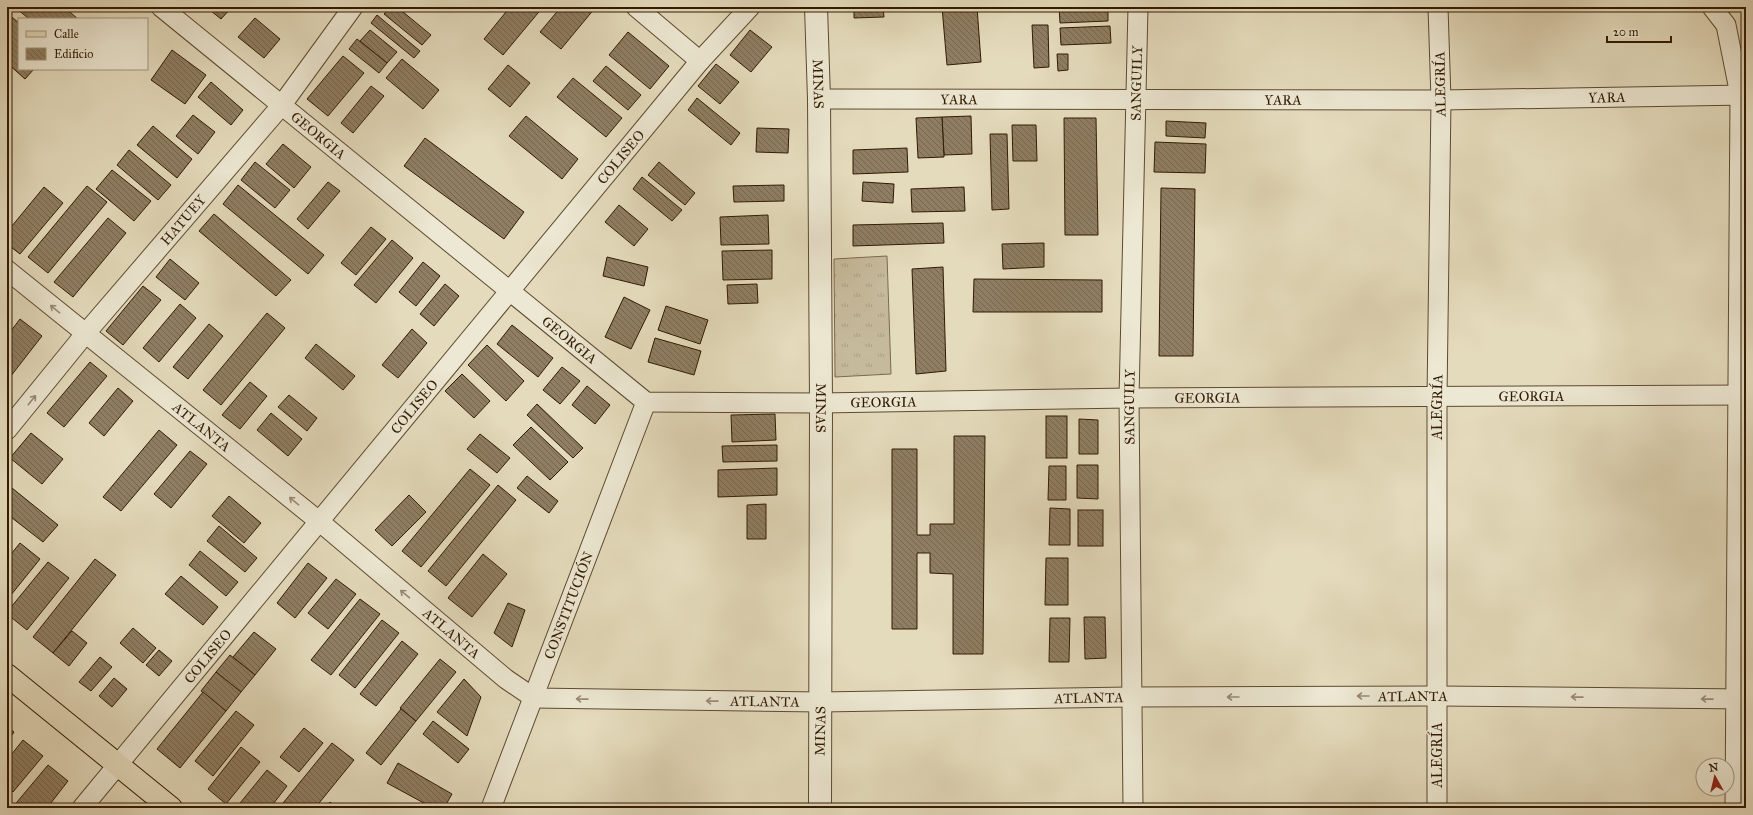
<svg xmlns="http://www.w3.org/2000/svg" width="1753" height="815" font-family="'IM FELL Great Primer',serif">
<defs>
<pattern id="grass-tufts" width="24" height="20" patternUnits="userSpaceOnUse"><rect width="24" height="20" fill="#c6ba9c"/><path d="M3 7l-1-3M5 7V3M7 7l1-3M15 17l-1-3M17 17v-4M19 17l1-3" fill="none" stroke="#ab9f85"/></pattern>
<pattern id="building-back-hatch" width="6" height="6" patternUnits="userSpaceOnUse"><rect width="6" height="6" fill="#8f7e63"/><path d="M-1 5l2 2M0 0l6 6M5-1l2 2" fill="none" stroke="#75664f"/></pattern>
</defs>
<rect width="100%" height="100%" fill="#e4dbbc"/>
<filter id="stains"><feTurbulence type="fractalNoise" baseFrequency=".005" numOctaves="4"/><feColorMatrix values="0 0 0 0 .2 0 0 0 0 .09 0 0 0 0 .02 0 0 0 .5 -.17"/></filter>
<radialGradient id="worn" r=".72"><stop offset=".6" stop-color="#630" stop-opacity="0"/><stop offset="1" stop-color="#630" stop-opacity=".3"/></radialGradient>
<polygon fill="url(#grass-tufts)" stroke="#7c6a4f" points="887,256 891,374 835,377 834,259"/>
<g fill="url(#building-back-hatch)" stroke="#321a02">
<polygon points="15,7 64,7 78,19 29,19"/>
<polygon points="206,7 232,7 221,19"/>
<polygon points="390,7 397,7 431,35 422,45 384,14"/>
<polygon points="510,7 543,7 503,55 484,39"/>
<polygon points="561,7 595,8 561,49 540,32"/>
<polygon points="854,7 883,7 884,17 854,18"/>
<polygon points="942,7 977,7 981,62 947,65"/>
<polygon points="1059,7 1108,7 1108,21 1060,23"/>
<polygon points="7,13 19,23 19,69 34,69 25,79 7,63"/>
<polygon points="377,15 420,51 414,58 371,23"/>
<polygon points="255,18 280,39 264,58 238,37"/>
<polygon points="1032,25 1048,25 1049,67 1034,68"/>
<polygon points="1110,26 1111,43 1061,45 1060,28"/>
<polygon points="370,30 397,52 387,63 360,41"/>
<polygon points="750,30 772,47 751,72 730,55"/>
<polygon points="628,32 669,66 650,89 609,55"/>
<polygon points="357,39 387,63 379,73 349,49"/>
<polygon points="172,50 206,75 185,104 151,80"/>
<polygon points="1057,54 1068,54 1068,70 1058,71"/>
<polygon points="343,56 364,73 328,116 307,99"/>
<polygon points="402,59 439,90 423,109 386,78"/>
<polygon points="716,64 739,82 720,104 698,86"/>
<polygon points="508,65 530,83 510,107 488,89"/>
<polygon points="606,66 641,95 628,110 593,81"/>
<polygon points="573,78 622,118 606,137 557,97"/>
<polygon points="211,82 243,110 231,125 198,97"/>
<polygon points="371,86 384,96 353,133 341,123"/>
<polygon points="697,98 740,133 731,145 688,110"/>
<polygon points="193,115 215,132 198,154 176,136"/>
<polygon points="526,116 578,159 562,179 509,136"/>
<polygon points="971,116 972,154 944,155 942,117"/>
<polygon points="942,117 944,157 918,158 916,118"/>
<polygon points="1064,118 1096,118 1098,235 1065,235"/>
<polygon points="1166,121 1206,123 1205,138 1166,136"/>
<polygon points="1012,125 1036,125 1037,161 1013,161"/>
<polygon points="153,126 192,159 177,178 137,145"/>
<polygon points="757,128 789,129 788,153 756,152"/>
<polygon points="990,134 1007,134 1009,209 992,210"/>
<polygon points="425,138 524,212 504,239 404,166"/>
<polygon points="1155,142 1206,144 1205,173 1154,172"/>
<polygon points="283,144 311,167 294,188 266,164"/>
<polygon points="907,148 908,172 853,174 853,150"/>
<polygon points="129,150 171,185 158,200 117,165"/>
<polygon points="255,162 290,190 275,208 241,180"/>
<polygon points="659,162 695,193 685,205 648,175"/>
<polygon points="112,170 151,201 134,221 96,189"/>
<polygon points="642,177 682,210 672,221 633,189"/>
<polygon points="328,182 340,191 308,229 297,219"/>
<polygon points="863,182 894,184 893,203 862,201"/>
<polygon points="238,185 324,255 308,274 223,204"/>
<polygon points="784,185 784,201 734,202 733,186"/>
<polygon points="87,186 107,202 48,273 28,257"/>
<polygon points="44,187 63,203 20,254 7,244 7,232"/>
<polygon points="964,187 965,211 912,212 911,189"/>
<polygon points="1161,188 1195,189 1193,356 1159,356"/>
<polygon points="619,205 648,229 634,246 605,222"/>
<polygon points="214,214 291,280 276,296 199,231"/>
<polygon points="768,215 769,244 721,245 720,217"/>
<polygon points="108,218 126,233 73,297 54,282"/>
<polygon points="943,223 944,243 853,246 853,225"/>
<polygon points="371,227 386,239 356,275 341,263"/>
<polygon points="392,240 413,258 376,303 354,285"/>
<polygon points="1044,243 1044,267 1003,269 1002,244"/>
<polygon points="772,250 772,279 723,280 722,251"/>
<polygon points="607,257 648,267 644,286 603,276"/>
<polygon points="170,259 199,283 185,300 156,277"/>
<polygon points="423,262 440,276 416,306 399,292"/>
<polygon points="943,267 946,371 916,374 912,269"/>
<polygon points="974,279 1102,280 1102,312 973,312"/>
<polygon points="445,284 459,296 434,326 420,314"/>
<polygon points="757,284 758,303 728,304 727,285"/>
<polygon points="143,286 161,300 123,345 106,331"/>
<polygon points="624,297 650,310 631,349 605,337"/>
<polygon points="180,304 196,318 159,362 143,348"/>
<polygon points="666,306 708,320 700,344 658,330"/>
<polygon points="267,313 285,328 221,405 203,390"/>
<polygon points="20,319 42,336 7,381 7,336"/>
<polygon points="209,324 223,336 188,379 173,367"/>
<polygon points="512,325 553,358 538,377 497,344"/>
<polygon points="412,329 427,343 398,378 382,365"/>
<polygon points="655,338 701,351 694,375 648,362"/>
<polygon points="316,344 355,376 343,390 305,358"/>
<polygon points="487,345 524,381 506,401 468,365"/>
<polygon points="90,362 107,376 64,427 47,413"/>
<polygon points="562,367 580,381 560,404 543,390"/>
<polygon points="462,374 490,401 474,418 445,391"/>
<polygon points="250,382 267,396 240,429 222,415"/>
<polygon points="587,386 610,405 595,424 572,405"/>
<polygon points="118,388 133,401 104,436 89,423"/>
<polygon points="289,395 317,418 307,431 278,407"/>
<polygon points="537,404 583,448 573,458 527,415"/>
<polygon points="271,413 302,439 288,456 257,430"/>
<polygon points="775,414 776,440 732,442 731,415"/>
<rect x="1046" y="416" width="21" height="42"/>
<polygon points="1079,419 1098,420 1098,454 1079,454"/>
<polygon points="531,427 568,462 550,480 513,445"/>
<polygon points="159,430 177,445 121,511 103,497"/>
<polygon points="31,433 63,459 42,484 10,458"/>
<polygon points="480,434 510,458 497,473 467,449"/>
<polygon points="954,436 985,436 983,654 953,654 953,574 930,573 930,553 917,553 917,629 892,629 892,449 917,449 917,535 930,535 930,524 954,524"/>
<polygon points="777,445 777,461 723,462 722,446"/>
<polygon points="190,451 207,464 171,508 154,494"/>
<polygon points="1077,465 1098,465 1098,499 1077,498"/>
<polygon points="1049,466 1066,466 1066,500 1048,500"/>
<polygon points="777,468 777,495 718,497 718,470"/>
<polygon points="470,469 490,485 421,567 402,551"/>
<polygon points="527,476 558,501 549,513 517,488"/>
<polygon points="7,484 58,525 43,542 7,514"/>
<polygon points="498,485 516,500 446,586 428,571"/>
<polygon points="409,495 426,512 392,546 375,530"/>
<polygon points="229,496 261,523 244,543 212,516"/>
<polygon points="766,504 766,539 747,539 747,505"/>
<polygon points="1050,508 1070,509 1070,545 1049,545"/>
<rect x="1078" y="510" width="25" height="36"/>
<polygon points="219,526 257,558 245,572 207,541"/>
<polygon points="20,543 40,559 7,600 7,559"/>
<polygon points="200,551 238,582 226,596 189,565"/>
<polygon points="483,554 507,574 472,617 448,598"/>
<polygon points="1046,558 1068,558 1068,605 1045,605"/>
<polygon points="95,559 116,575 53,653 33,637"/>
<polygon points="48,562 69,578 27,630 7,614 7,612"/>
<polygon points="308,563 327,578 295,618 277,603"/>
<polygon points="181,576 218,607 203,625 165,594"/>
<polygon points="336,579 356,594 328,629 308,613"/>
<polygon points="360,599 380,614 331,675 311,660"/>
<polygon points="508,603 525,610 512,647 494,633"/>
<polygon points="1084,617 1105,617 1106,658 1085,659"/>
<polygon points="1050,618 1070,618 1069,662 1049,662"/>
<polygon points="382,620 399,633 355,688 339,675"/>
<polygon points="133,628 156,648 143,663 120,643"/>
<polygon points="72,631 87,643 69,666 53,653"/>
<polygon points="254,632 276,649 255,675 233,657"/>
<polygon points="402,641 418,654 376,706 360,694"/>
<polygon points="159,650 172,661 159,676 146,665"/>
<polygon points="230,655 255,675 241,692 216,672"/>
<polygon points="100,657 112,667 91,691 79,682"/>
<polygon points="440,659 456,672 416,721 400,708"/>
<polygon points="216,672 241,692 226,711 201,691"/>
<polygon points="114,678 127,689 112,707 99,696"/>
<polygon points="464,679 481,697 467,736 437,712"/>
<polygon points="203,692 226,711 180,768 157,749"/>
<polygon points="401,709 416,721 381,765 366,753"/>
<polygon points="236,711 254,725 213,776 195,761"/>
<polygon points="433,721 469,749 458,763 423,734"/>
<polygon points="7,727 14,732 7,742"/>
<polygon points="304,728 323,743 299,772 280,757"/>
<polygon points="23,740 43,756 13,792 7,787 7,760"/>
<polygon points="332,743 354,760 315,808 279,808"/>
<polygon points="241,747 260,762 226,804 208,789"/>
<polygon points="398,763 452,794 444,808 433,808 387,783"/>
<polygon points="48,765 68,781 47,808 12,808"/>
<polygon points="267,770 287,786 270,808 236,808"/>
<polygon points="330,802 337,808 325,808"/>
</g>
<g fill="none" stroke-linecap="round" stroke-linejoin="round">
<g stroke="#5e4a30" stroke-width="21">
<g id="minor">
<path id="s1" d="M161,7l485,395 175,1 308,-5 617,-3"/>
<polyline points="636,7 700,61"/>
<polyline points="1712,7 1726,25 1740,95 1735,808"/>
<path id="s2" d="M819,99l622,1 305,-5"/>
<path id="s3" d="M7,270l313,252 186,157 28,19 287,4 309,-5 307,-1 309,3"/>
<path id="s4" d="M7,430l78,-96 196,-228 72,-99"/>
<path id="s5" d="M82,808l618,-747 50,-54"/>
<path id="s6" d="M491,808l155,-406"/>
<path id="s7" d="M1133,808l-4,-410 9,-391"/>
<path id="s8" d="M1437,808v-410l4,-298 -3,-93"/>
</g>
</g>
<g stroke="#5e4a30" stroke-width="24">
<g id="tertiary">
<path id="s9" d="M816,7l3,92 2,304 -1,405"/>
</g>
</g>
<g stroke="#321a02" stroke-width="24">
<polyline id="primary" points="7,675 171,808"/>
</g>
<use href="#minor" stroke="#ede8d3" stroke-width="19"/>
<use href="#tertiary" stroke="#ede8d3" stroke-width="22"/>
<use href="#primary" stroke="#e4dbbc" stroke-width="22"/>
</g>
<defs><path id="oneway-shaft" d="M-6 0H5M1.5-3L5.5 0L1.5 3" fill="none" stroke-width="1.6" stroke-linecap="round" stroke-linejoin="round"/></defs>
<g stroke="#998b75">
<use href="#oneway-shaft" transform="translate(55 309) rotate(-141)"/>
<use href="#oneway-shaft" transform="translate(32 400) rotate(-51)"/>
<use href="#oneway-shaft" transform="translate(294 501) rotate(-141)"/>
<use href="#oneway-shaft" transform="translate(405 594) rotate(-140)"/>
<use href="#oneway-shaft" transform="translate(1363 696) rotate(180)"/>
<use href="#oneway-shaft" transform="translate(1233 697) rotate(180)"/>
<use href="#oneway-shaft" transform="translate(1577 697) rotate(-179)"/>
<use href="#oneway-shaft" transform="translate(582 699) rotate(-179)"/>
<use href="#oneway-shaft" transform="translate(1707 699) rotate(-179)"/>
<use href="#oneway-shaft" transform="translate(712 701) rotate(-179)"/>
</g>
<g text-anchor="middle" stroke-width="3" stroke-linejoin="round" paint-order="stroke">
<g font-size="14" fill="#321a02" stroke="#ede8d3">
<text dy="5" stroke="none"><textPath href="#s9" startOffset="77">MINAS</textPath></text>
<text dy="5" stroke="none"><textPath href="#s7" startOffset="725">SANGUILY</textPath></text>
<text transform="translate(1440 84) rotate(-91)" y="5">ALEGRÍA</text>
<text dy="5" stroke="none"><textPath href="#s2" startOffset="788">YARA</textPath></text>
<text dy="5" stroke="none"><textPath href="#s2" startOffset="140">YARA</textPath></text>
<text dy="5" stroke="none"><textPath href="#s2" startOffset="464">YARA</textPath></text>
<text dy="5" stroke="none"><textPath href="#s1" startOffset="203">GEORGIA</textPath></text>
<text dy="5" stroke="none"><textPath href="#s5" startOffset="845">COLISEO</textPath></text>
<text dy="5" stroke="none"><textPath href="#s4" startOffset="274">HATUEY</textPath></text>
<text dy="5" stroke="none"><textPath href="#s1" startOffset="527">GEORGIA</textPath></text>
<text dy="5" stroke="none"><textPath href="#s1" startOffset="1511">GEORGIA</textPath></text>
<text dy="5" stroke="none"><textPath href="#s1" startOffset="1187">GEORGIA</textPath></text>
<text dy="5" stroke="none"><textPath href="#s1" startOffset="863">GEORGIA</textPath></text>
<text dy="5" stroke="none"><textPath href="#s5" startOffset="521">COLISEO</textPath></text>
<text dy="5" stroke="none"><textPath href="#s9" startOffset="401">MINAS</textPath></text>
<text dy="5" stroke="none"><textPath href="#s7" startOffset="401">SANGUILY</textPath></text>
<text dy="5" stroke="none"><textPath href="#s8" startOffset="401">ALEGRÍA</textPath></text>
<text dy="5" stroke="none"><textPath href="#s3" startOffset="250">ATLANTA</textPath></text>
<text dy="5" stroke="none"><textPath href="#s6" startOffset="217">CONSTITUCIÓN</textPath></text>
<text dy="5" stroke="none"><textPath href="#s3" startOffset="574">ATLANTA</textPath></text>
<text dy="5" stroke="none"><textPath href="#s5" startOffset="197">COLISEO</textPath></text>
<text dy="5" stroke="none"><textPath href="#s3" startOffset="1558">ATLANTA</textPath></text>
<text dy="5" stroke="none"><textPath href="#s3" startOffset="1234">ATLANTA</textPath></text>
<text dy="5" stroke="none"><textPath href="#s3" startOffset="910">ATLANTA</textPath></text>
<text transform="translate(820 731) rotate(-89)" y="5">MINAS</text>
<text transform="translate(1437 755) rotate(-90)" y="5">ALEGRÍA</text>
</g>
</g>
<rect width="1753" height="815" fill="none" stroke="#e4dbbc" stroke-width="24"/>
<rect x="8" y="8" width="1737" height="799" fill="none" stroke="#321a02" stroke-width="2"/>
<rect x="12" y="12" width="1729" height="791" fill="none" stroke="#321a02"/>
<rect x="18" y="18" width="130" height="52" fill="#ede8d3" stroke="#a2967f"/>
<rect x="26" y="31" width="20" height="6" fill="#e4dbbc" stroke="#a2967f"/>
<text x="54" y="38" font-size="12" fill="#321a02">Calle</text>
<rect x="26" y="48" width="20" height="12" fill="url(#building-back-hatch)" stroke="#a2967f"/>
<text x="54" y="58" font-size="12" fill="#321a02">Edificio</text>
<g transform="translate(1715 777) rotate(352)"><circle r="19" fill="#ede8d3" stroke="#a2967f"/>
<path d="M0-3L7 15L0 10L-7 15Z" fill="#8f2418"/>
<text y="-6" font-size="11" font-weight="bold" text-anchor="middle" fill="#321a02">N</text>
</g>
<path d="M1607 36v6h64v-6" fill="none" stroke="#321a02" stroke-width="2"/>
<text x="1613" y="36" font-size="12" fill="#321a02" stroke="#ede8d3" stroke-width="3" paint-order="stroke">20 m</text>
<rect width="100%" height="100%" filter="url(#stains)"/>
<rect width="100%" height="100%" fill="url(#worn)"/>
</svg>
